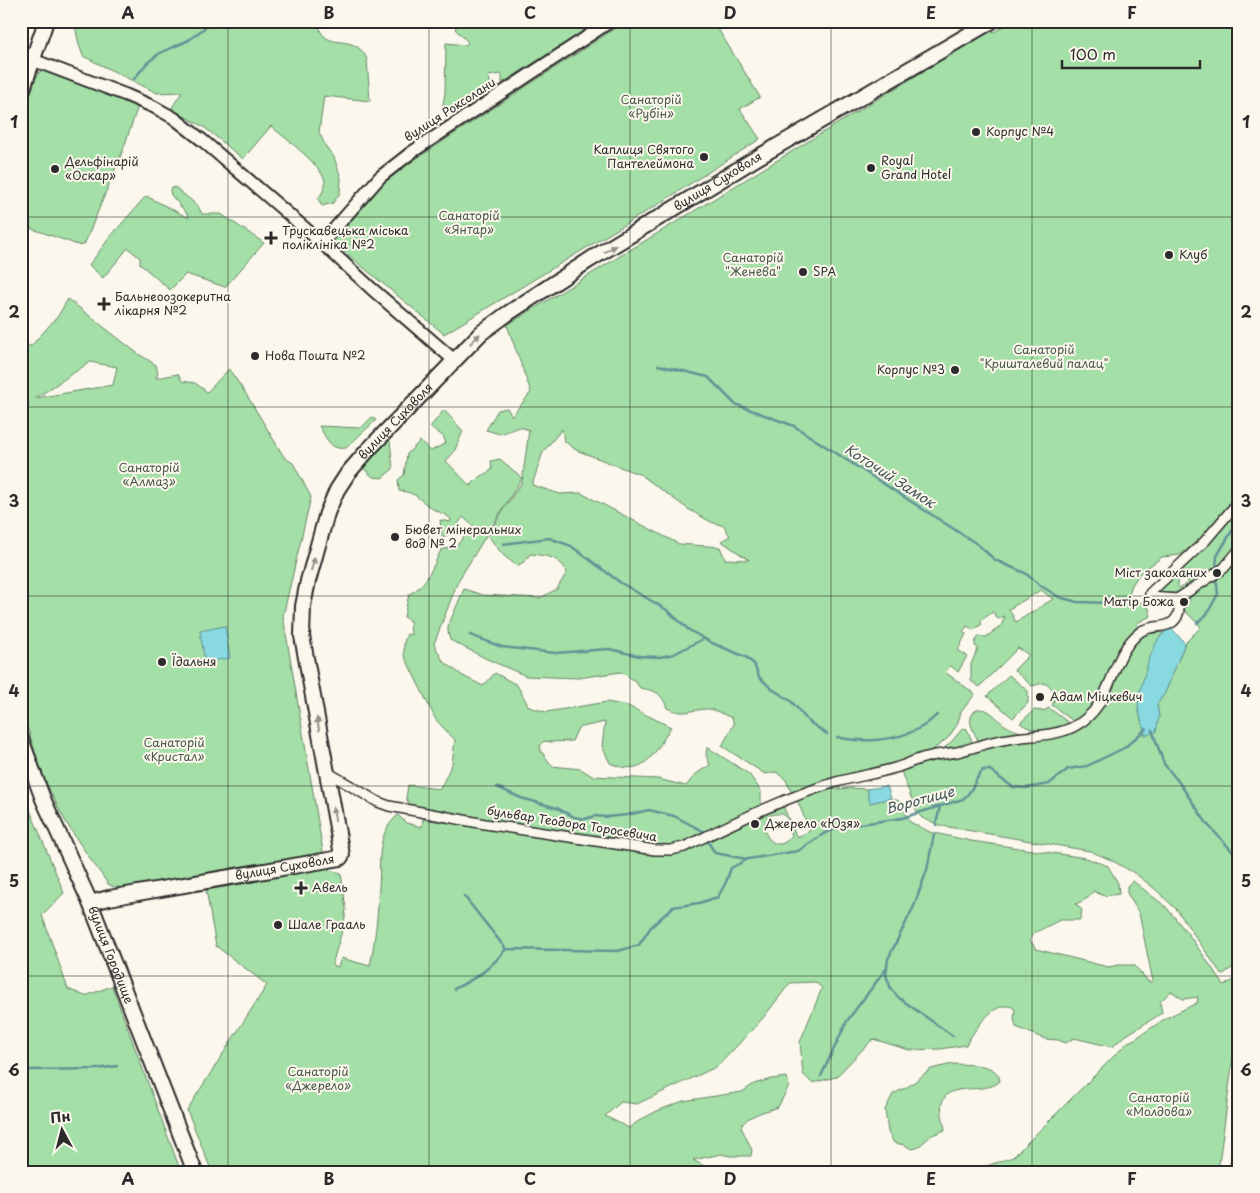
<svg xmlns="http://www.w3.org/2000/svg" width="1260" height="1193" font-family="'Playpen Sans',sans-serif">
<rect width="100%" height="100%" fill="#fbf7ec"/>
<filter id="ink" filterUnits="userSpaceOnUse"><feTurbulence type="fractalNoise" baseFrequency=".02" numOctaves="2"/><feDisplacementMap in="SourceGraphic" scale="10" xChannelSelector="R" yChannelSelector="G"/><feConvolveMatrix kernelMatrix="1 2 1 2 8 2 1 2 1" color-interpolation-filters="sRGB"/></filter>
<g filter="url(#ink)">
<g fill="#a3dfa6" stroke="#678568" fill-rule="evenodd">
<path d="M74,21h244c1,5 2,11 6,15 11,11 32,-1 43,23l3,42 -46,-5 -5,36 7,15 8,10 7,21 -1,15 -7,10 -11,3 -4,-7c3,-4 6,-9 7,-14 3,-16 -42,-48 -54,-59l-28,33 -39,-32 -33,-18 11,-17 -25,1 -74,-37 -4,-11z"/>
<polygon points="458,21 601,21 502,83 502,74 488,76 491,84 484,93 447,115 442,110 445,93 446,43 466,45 468,42 455,29"/>
<polygon points="626,21 713,21 760,97 740,109 760,139 662,202 444,334 330,240 390,176"/>
<path d="M1006,21h233v446l-4,20 -6,17 -31,37 -18,14 -18,2 -22,16 -8,12 -4,12 -5,2 1,4 23,-1 4,14 -14,7 1,10 -37,67 -24,24 -25,-19c5,-10 1,-19 -9,-22l-11,3 -18,-16 15,-15 -11,-7 -39,39 -8,-6v-17l7,-16 -3,-2v-4l4,-6 7,1 15,-11 4,-10 -7,3 -5,-7 -13,9 2,3 -8,6 -7,-4 -4,6 3,2 -8,16 9,6 -9,16 -7,-6 -6,6 30,22 -14,18 -4,13 -9,13 -19,15 -17,6 -120,35 -6,-14 -10,-8 -11,2 -43,-28 12,-22 -2,-6c-8,-3 -19,-10 -26,-9 -17,1 -22,7 -39,-1 -6,-16 -11,-17 -27,-20l-5,-7 -14,-9 -43,6 -52,-2 -39,-17 -37,-19 -2,-8v-6l16,-37 19,6 57,3 17,-9 10,-17c-8,-16 -21,-16 -37,-18l-5,7 -8,5 -14,-11 -15,-19 15,-26 19,-28 7,-52 -9,-3 -20,7 -14,-4 12,-20 9,-2 5,8 19,-24 -24,-67 484,-295 3,2 12,-7zM562,429l2,12 12,9 65,25 47,34 23,13 13,4 6,10 -9,5 28,19 -24,-1 -5,-12 -41,-3 -98,-51 -21,1 -28,-9 11,-33zM1041,590l12,9 -37,23 -7,-13z"/>
<polygon points="42,68 141,102 137,109 123,150 85,243 81,246 21,225 21,122 36,78"/>
<polygon points="175,187 198,206 202,214 221,214 264,243 225,287 186,274 170,290 140,264 140,258 128,248 103,278 89,265 110,237 146,196 189,218 188,215 171,195 170,189"/>
<path d="M68,299l69,54 19,12 2,8 -2,5 22,-4 4,7 13,2 12,9 22,-23 19,28 33,55 4,6 8,5 18,34 -28,119 41,241 -190,31 -20,-1 -6,-3c-20,-29 -42,-57 -56,-89 -14,-28 -21,-58 -31,-88v-361h10l27,-30zM90,362l27,5 -4,18 -77,13z"/>
<path d="M444,410l19,21 -9,21 -8,9 24,25 9,-9 13,-7 -1,-9 9,-2 22,19 -64,103 -24,63 9,17 20,15 20,10 12,-13 22,12 12,22 17,5 61,-10 21,4 43,21c-16,25 -26,52 -61,36l-8,-17 3,-24 -27,6 -6,13 -21,1 -7,-1 -4,4 1,6 11,15 29,3 11,7 66,3 28,7 10,-12 14,-9 -4,-10 1,-8 42,27 12,17v15l-80,37 -10,3h-21l-168,-26 -72,-14 -4,-8 2,-13 32,4 12,-25 3,-24 -19,-20 -32,-65v-13l3,-8 4,1 -1,-14 -6,-4 5,-23c17,-7 24,-28 32,-44l15,-4 17,-20 -10,-9 -12,17 -9,3 -2,-17 10,2 1,-3c-6,-6 -15,-7 -21,-12 -13,-9 -14,-15 -31,-16l-1,-11 6,-5 3,-21 13,-13 11,10 15,-8 -3,-7 -13,-9z"/>
<path d="M372,417l4,3 -30,28c-16,3 -20,-11 -27,-22l42,2z"/>
<polygon points="387,440 390,441 393,469 382,478 373,477 362,467"/>
<polygon points="1239,509 1239,543 1222,565 1189,584 1187,582 1194,576 1189,571 1183,576 1179,571"/>
<polygon points="1239,555 1239,963 1222,975 1177,910 1155,889 1136,874 1111,860 1090,851 942,826 922,818 917,812 900,769 928,759 1007,740 1053,735 1090,716 1124,652 1142,634 1164,632 1158,639 1138,708 1145,734 1159,717 1157,704 1165,693 1185,643 1201,627 1182,608 1188,603 1191,595"/>
<polygon points="1177,573 1181,578 1178,581 1178,586 1180,588 1186,584 1187,586 1176,593 1156,594 1156,592"/>
<polygon points="1009,675 1028,691 1028,703 1013,718 987,696"/>
<path d="M1049,708l24,18c-21,4 -34,10 -53,-3l14,-13 9,1z"/>
<path d="M977,709c16,-1 19,12 31,18 7,4 16,6 23,7l-52,9c-5,-13 -15,-23 -2,-34z"/>
<polygon points="963,728 967,729 974,746 940,752 952,741"/>
<polygon points="21,788 64,893 42,915 68,989 85,996 112,986 181,1172 21,1172"/>
<path d="M852,788l15,1 3,14 21,-5 8,3 11,21 20,10 41,9 115,17 22,8 10,17 1,11 -15,2 -11,-5 -5,7 -12,6 6,6 -2,10h-20l-26,13 -4,7 6,9 72,18 11,-2h15l15,17h4l-14,-69 -12,-20v-7l6,-5 33,26 23,28 35,50 15,-7v49h-2l-19,145h-249l44,-15 115,-115 7,-3 31,-21 31,-15 1,-6 -15,2 -12,-8 -11,11 2,11 -37,23 -13,11 -38,-9 -8,5 -8,-3 -13,-1 -29,-12 -2,-8 1,-10c-18,-14 -42,23 -49,36l-26,4 -31,1 -36,-11 -37,38 -24,6 -9,-9 -3,-32 22,-54 -7,-6 -25,1 -27,35 -45,48 -81,38 -16,-2 -16,14 24,12 11,-8 17,-9 26,-10 59,-9 12,-8 17,-5 16,-2 2,9 -11,21c-11,4 -32,8 -37,20l11,23 -1,6h-21l-9,-2 -28,6 23,12h-504l-25,-62 80,-125 -51,-39 -10,-56 53,-9 3,-4 62,-10 1,3h4l12,3 5,36 -2,15 -12,41 6,2 3,-9 29,8c5,-26 8,-52 9,-78 2,-27 -4,-53 19,-73l8,8 16,4 1,-8 230,36c40,-3 93,-33 130,-49l7,16 -7,-8c-37,-4 -11,51 9,21l-2,-5 1,-5 6,12 13,-6 -13,-31 28,-10z"/>
<path d="M952,1064c15,1 46,-2 48,17 -15,15 -52,-1 -58,22 -2,7 2,19 3,27l-13,5 -15,13 -6,1 -6,-4 -11,-2 -6,-11 -3,-22 8,-16 16,-8 22,-17z"/>
<polygon points="1239,1095 1239,1172 1229,1172"/>
</g>
<g fill="#88d9e0" stroke="#639398">
<polygon points="225,626 230,658 205,662 200,631"/>
<polygon points="1170,627 1185,643 1165,693 1157,704 1159,717 1156,732 1145,735 1138,708 1140,691 1149,659 1158,639"/>
<polygon points="887,786 891,798 870,803 867,789"/>
</g>
<g fill="none" stroke-linecap="round" stroke-linejoin="round">
<g stroke="#639398" stroke-width="2.5">
<polyline points="134,79 147,63 160,53 189,40 213,21"/>
<polyline points="658,365 708,377 735,404 794,426 977,544 995,560 1025,573 1041,586 1059,597 1077,602 1111,603"/>
<polyline points="503,544 549,538 571,546 621,583 667,610 689,630 712,643 746,657 754,664 759,677 772,689 791,701 808,721 827,734"/>
<polyline points="1216,569 1217,556 1239,519"/>
<polyline points="1197,623 1207,614 1218,594 1216,577"/>
<polyline points="470,635 502,647 555,653 609,649 639,656 660,657 674,654 703,639"/>
<polyline points="1152,730 1164,764 1178,781 1208,825 1233,852 1239,860"/>
<path d="M837,737c24,6 58,4 81,-8 7,-3 13,-9 19,-14"/>
<polyline points="497,787 521,798 557,808 574,817 585,819 595,816 607,817 627,815 649,810 674,816 703,831"/>
<polyline points="936,825 940,806"/>
<polyline points="934,834 927,870 914,906 888,959 886,975 891,989 899,998 953,1036"/>
<polyline points="708,842 715,853 746,859"/>
<path d="M464,896l42,53 112,2 21,-6 12,-18 22,-20 26,-4 19,-6 8,-15 5,-14 17,-9 50,-8 27,-18 15,-6 62,-9 61,-19c12,-9 10,-19 20,-29h7l10,8 13,9 13,1 23,-4 19,-15 19,-3 37,-18 22,-19"/>
<path d="M454,989c24,-12 35,-19 52,-40"/>
<polyline points="21,1074 29,1070 97,1069 117,1066"/>
<polyline points="821,1076 847,1021 886,969"/>
</g>
<g stroke="#2b2b2b" stroke-width="12">
<g id="pedestrian">
<polyline points="1239,501 1205,541 1150,593 1150,597 1177,599 1224,568 1239,550"/>
<path d="M327,772l51,30 11,4 96,18 170,26h16l13,-3c48,-23 97,-48 149,-64 20,-6 42,-9 62,-15 11,-3 21,-9 32,-11 10,-3 20,-3 30,-5 17,-4 34,-11 51,-13 22,-4 47,-2 67,-13 40,-21 33,-69 65,-94 12,-9 29,-1 37,-15 3,-7 3,-12 0,-18"/>
</g>
</g>
<g stroke="#2b2b2b" stroke-width="15">
<g id="minor">
<polyline points="33,60 126,95 154,107 174,118 202,140 322,243 372,289 454,360"/>
<polyline points="322,243 380,177 412,152 611,21"/>
</g>
</g>
<g stroke="#2b2b2b" stroke-width="18">
<g id="tertiary">
<polyline points="21,94 46,21"/>
<path id="s1" d="M21,739l22,60 46,101 106,272"/>
<path id="s2" d="M90,903l19,-5 231,-40 2,-3 -40,-219 1,-30 5,-25 19,-68 10,-23 11,-17 20,-23 113,-117 26,-19 84,-55 164,-100 237,-138"/>
</g>
</g>
<use href="#pedestrian" stroke="#fbf7ec" stroke-width="9"/>
<use href="#minor" stroke="#fbf7ec" stroke-width="11"/>
<use href="#tertiary" stroke="#fbf7ec" stroke-width="14"/>
</g>
<defs><path id="oneway-solid" d="M-6-.8H1V-3.2L6.5 0L1 3.2V.8H-6Z" transform="scale(1.25)"/></defs>
<g fill="#93918c">
<use href="#oneway-solid" transform="translate(610 249) rotate(-30)"/>
<use href="#oneway-solid" transform="translate(475 339) rotate(-44)"/>
<use href="#oneway-solid" transform="translate(313 564) rotate(-74)"/>
<use href="#oneway-solid" transform="translate(318 724) rotate(-100)"/>
<use href="#oneway-solid" transform="translate(334 814) rotate(-100)"/>
</g>
</g>
<path fill="none" stroke="#2b2b2b" stroke-width="1" stroke-opacity="0.55" d="M228,21v1151M429,21v1151M630,21v1151M831,21v1151M1032,21v1151M21,217h1218M21,407h1218M21,596h1218M21,786h1218M21,976h1218"/>
<g fill="#2b2b2b" stroke="#fbf7ec" stroke-width="2">
<circle cx="976" cy="132" r="5"/>
<circle cx="704" cy="157" r="5"/>
<circle cx="871" cy="168" r="5"/>
<circle cx="55" cy="169" r="5"/>
<path d="M268.5 230.5h5v5h5v5h-5v5h-5v-5h-5v-5h5z"/>
<circle cx="1169" cy="255" r="5"/>
<circle cx="803" cy="272" r="5"/>
<path d="M101.5 296.5h5v5h5v5h-5v5h-5v-5h-5v-5h5z"/>
<circle cx="255" cy="356" r="5"/>
<circle cx="955" cy="370" r="5"/>
<circle cx="395" cy="537" r="5"/>
<circle cx="1217" cy="573" r="5"/>
<circle cx="1184" cy="602" r="5"/>
<circle cx="162" cy="662" r="5"/>
<circle cx="1040" cy="697" r="5"/>
<circle cx="755" cy="824" r="5"/>
<path d="M298.5 880.5h5v5h5v5h-5v5h-5v-5h-5v-5h5z"/>
<circle cx="278" cy="925" r="5"/>
</g>
<g text-anchor="middle" stroke-width="4" stroke-linejoin="round" paint-order="stroke">
<g font-size="12" fill="#49584a" stroke="#fbf7ec">
<text x="651" y="104">Санаторій<tspan x="651" dy="14">«Рубін»</tspan></text>
<text x="469" y="220">Санаторій<tspan x="469" dy="14">«Янтар»</tspan></text>
<text x="753" y="262">Санаторій<tspan x="753" dy="14">"Женева"</tspan></text>
<text x="1044" y="354">Санаторій<tspan x="1044" dy="14">"Кришталевий палац"</tspan></text>
<text x="149" y="472">Санаторій<tspan x="149" dy="14">«Алмаз»</tspan></text>
<text x="174" y="747">Санаторій<tspan x="174" dy="14">«Кристал»</tspan></text>
<text x="318" y="1076">Санаторій<tspan x="318" dy="14">«Джерело»</tspan></text>
<text x="1159" y="1102">Санаторій<tspan x="1159" dy="14">«Молдова»</tspan></text>
</g>
<g font-size="12" fill="#2b2b2b" stroke="#fbf7ec">
<text transform="translate(450 110) rotate(-33)" y="4">вулиця Роксолани</text>
<text dy="4" stroke="none"><textPath href="#s2" startOffset="1126">вулиця Суховоля</textPath></text>
<text dy="4" stroke="none"><textPath href="#s2" startOffset="722">вулиця Суховоля</textPath></text>
<text transform="translate(572 824) rotate(9)" y="4">бульвар Теодора Торосевича</text>
<text dy="4" stroke="none"><textPath href="#s2" startOffset="198">вулиця Суховоля</textPath></text>
<text dy="4" stroke="none"><textPath href="#s1" startOffset="234">вулиця Городище</textPath></text>
</g>
<g font-size="12" fill="#2b2b2b" stroke="#fbf7ec" text-anchor="start">
<text x="986" y="136">Корпус №4</text>
<text x="694" y="154" text-anchor="end">Каплиця Святого<tspan x="694" dy="14">Пантелеймона</tspan></text>
<text x="881" y="165">Royal<tspan x="881" dy="14">Grand Hotel</tspan></text>
<text x="65" y="166">Дельфінарій<tspan x="65" dy="14">«Оскар»</tspan></text>
<text x="282" y="235">Трускавецька міська<tspan x="282" dy="14">поліклініка №2</tspan></text>
<text x="1179" y="259">Клуб</text>
<text x="813" y="276">SPA</text>
<text x="115" y="301">Бальнеоозокеритна<tspan x="115" dy="14">лікарня №2</tspan></text>
<text x="265" y="360">Нова Пошта №2</text>
<text x="945" y="374" text-anchor="end">Корпус №3</text>
<text x="405" y="534">Бювет мінеральних<tspan x="405" dy="14">вод № 2</tspan></text>
<text x="1207" y="577" text-anchor="end">Міст закоханих</text>
<text x="1174" y="606" text-anchor="end">Матір Божа</text>
<text x="172" y="666">Їдальня</text>
<text x="1050" y="701">Адам Міцкевич</text>
<text x="765" y="828">Джерело «Юзя»</text>
<text x="312" y="892">Авель</text>
<text x="288" y="929">Шале Грааль</text>
</g>
<g font-size="14" font-style="italic" fill="#425658" stroke="#fbf7ec">
<text transform="translate(890 476) rotate(33)" y="5">Коточий Замок</text>
<text transform="translate(920 800) rotate(-15)" y="5">Воротище</text>
</g>
</g>
<rect width="1260" height="1193" fill="none" stroke="#fbf7ec" stroke-width="55"/>
<g transform="translate(62 1130) rotate(353)" stroke="#fbf7ec" stroke-width="4" paint-order="stroke">
<path d="M0-4L9 19L0 12L-9 19Z" fill="#2b2b2b"/>
<text y="-8" font-size="14" font-weight="bold" text-anchor="middle" fill="#2b2b2b">Пн</text>
</g>
<path d="M1062 60v8h138v-8" fill="none" stroke="#2b2b2b" stroke-width="2.5"/>
<text x="1070" y="60" font-size="15" fill="#2b2b2b" stroke="#fbf7ec" stroke-width="4" paint-order="stroke">100 m</text>
<rect x="28" y="28" width="1204" height="1138" fill="none" stroke="#2b2b2b" stroke-width="2"/>
<g font-size="16" text-anchor="middle" font-weight="bold" fill="#2b2b2b">
<text x="128" y="19">A</text>
<text x="329" y="19">B</text>
<text x="530" y="19">C</text>
<text x="730" y="19">D</text>
<text x="931" y="19">E</text>
<text x="1132" y="19">F</text>
<text x="14" y="128">1</text>
<text x="1246" y="128">1</text>
<text x="14" y="318">2</text>
<text x="1246" y="318">2</text>
<text x="14" y="507">3</text>
<text x="1246" y="507">3</text>
<text x="14" y="697">4</text>
<text x="1246" y="697">4</text>
<text x="14" y="887">5</text>
<text x="1246" y="887">5</text>
<text x="14" y="1076">6</text>
<text x="1246" y="1076">6</text>
<text x="128" y="1185">A</text>
<text x="329" y="1185">B</text>
<text x="530" y="1185">C</text>
<text x="730" y="1185">D</text>
<text x="931" y="1185">E</text>
<text x="1132" y="1185">F</text>
</g>
</svg>
